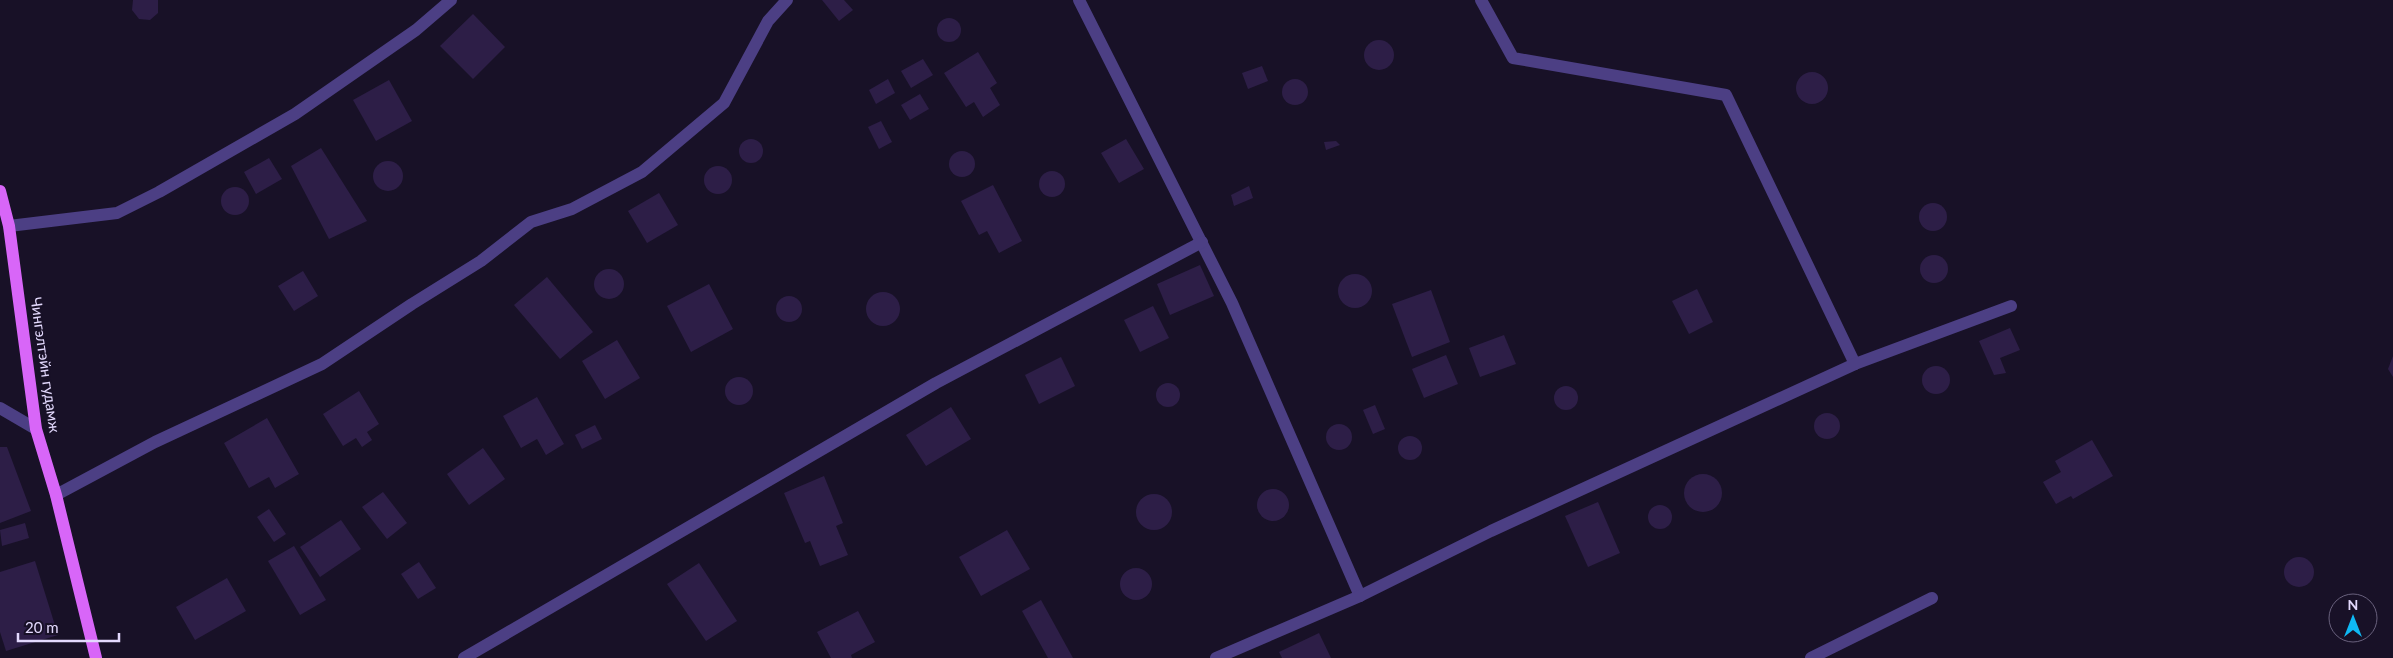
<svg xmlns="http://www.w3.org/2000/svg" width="2393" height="658" font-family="Lato,sans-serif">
<rect width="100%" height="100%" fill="#181127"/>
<g fill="#2d1e47">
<polygon points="133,0 158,0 158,13 150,20 139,19 132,10"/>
<polygon points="822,0 844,0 853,10 839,21"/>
<polygon points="473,14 505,47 473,79 440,46"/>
<circle cx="949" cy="30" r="12"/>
<circle cx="1379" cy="55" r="15"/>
<polygon points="978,52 997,83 990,88 1000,105 983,117 974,102 966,107 944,73"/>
<polygon points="923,59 933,75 911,88 901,71"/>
<polygon points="1262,66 1268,81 1248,89 1242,73"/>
<circle cx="1812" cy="88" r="16"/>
<polygon points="888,79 895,93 876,104 869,90"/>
<circle cx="1295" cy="92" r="13"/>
<polygon points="389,80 412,121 376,141 353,100"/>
<polygon points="920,94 929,109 910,120 901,105"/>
<polygon points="881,121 892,142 879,149 868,127"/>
<circle cx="751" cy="151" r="12"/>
<polygon points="1126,139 1144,169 1119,183 1101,153"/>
<polygon points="1336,141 1340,145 1326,150 1324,142"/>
<polygon points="321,148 367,221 329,239 291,166"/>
<circle cx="962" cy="164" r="13"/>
<polygon points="269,158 282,179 256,194 244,172"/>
<circle cx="388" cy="176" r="15"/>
<circle cx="718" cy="180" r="14"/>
<circle cx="1052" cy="184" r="13"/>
<polygon points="993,185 1022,241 999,253 987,231 979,235 961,201"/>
<polygon points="1249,186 1253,198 1234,206 1231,195"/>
<circle cx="235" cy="201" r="14"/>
<polygon points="659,193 678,225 647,243 628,211"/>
<circle cx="1933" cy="217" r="14"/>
<circle cx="1934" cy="269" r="14"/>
<polygon points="1200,265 1214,296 1170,315 1157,284"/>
<circle cx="609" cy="284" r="15"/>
<polygon points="303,271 318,296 294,311 278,286"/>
<circle cx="1355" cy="291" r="17"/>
<polygon points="547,277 593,332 560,359 514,305"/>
<polygon points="709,284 733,329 691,352 667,306"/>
<polygon points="1697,289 1713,322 1689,334 1672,301"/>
<polygon points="1431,290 1450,342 1412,357 1392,304"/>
<circle cx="883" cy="309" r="17"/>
<circle cx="789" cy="309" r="13"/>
<polygon points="1153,306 1169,338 1140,352 1124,320"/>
<polygon points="2010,328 2020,350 2000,358 2006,373 1994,375 1979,341"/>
<polygon points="1504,335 1516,364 1480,377 1469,348"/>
<polygon points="617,340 640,378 605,399 582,361"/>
<polygon points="1446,355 1458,384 1424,398 1412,369"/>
<polygon points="2393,356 2393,377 2388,369"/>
<polygon points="1061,357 1075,386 1039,404 1025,375"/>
<circle cx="1936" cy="380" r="14"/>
<circle cx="739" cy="391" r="14"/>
<circle cx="1168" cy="395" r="12"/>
<circle cx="1566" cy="398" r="12"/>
<polygon points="359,391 379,424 367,432 372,440 362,447 356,438 343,446 323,414"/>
<polygon points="537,397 564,444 546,455 537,439 521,448 503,416"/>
<polygon points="1375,405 1385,429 1373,434 1363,410"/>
<polygon points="951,407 971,439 926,466 906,435"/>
<circle cx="1827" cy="426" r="13"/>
<polygon points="267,418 299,474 275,488 269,477 249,488 224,443"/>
<circle cx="1339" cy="437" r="13"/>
<polygon points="595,425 602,439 582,449 575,435"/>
<circle cx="1410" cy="448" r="12"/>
<polygon points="2092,440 2113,476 2073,499 2071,496 2056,504 2043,482 2061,472 2055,461"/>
<polygon points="0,447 7,447 31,511 0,523"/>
<polygon points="483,448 505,479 469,505 447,474"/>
<circle cx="1703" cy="493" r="19"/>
<polygon points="824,476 843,523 836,526 848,555 820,566 810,541 805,543 784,493"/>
<circle cx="1273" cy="505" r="16"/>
<polygon points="383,492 407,523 387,539 362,507"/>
<circle cx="1154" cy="512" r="18"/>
<polygon points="1598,502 1620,553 1588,567 1565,516"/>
<circle cx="1660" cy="517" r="12"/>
<polygon points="269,509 286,534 274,542 257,517"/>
<polygon points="341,520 361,549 320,577 300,547"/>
<polygon points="25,523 29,538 2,546 0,530"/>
<polygon points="1007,530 1030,569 981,596 959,557"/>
<polygon points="294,546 326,600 300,615 268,561"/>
<circle cx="2299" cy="572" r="15"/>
<polygon points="35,561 58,635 6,651 0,632 0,572"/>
<polygon points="419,562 436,588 418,599 401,574"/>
<polygon points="699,563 737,621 706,641 667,584"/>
<circle cx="1136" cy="584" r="16"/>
<polygon points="227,578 246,611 195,640 176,607"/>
<polygon points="1041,600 1073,658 1048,658 1022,611"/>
<polygon points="858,611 875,642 851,655 852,658 831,658 817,632"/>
<polygon points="1319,633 1331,658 1282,658 1279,652"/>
</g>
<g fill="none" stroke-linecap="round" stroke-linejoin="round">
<g stroke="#4c3f84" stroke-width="12">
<polyline points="1079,0 1232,303 1360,596"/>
<polyline points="1481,0 1513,58 1726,95 1855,364"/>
<polyline points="9,226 117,213 159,192 295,114 416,30 451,0"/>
<polyline points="0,408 36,429"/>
<polyline points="56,495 155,442 322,364 412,304 481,261 531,222 572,209 642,172 724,103 768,21 787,0"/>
<polyline points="464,658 936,383 1202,242"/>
<polyline points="1216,658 1360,596 1491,531 1855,364 2011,306"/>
<polyline points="1811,658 1932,598"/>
</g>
<polyline stroke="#d866f8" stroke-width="12" points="0,191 9,226 36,429 56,495 96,658"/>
</g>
<g text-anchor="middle" stroke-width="4" stroke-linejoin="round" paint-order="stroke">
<g font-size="15" fill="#e3d9fd" stroke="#181127">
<text transform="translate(45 365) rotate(82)" y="5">Чингэлтэйн гудамж</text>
</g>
</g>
<g transform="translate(2353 618)"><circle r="24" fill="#181127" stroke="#69617d"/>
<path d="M0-4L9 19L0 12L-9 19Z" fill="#0fb8f3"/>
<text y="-8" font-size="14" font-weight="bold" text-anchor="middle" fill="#e3d9fd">N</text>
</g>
<path d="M18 633v8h101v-8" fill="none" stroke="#e3d9fd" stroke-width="2.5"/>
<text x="25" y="633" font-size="15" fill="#e3d9fd" stroke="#181127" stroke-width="4" paint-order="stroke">20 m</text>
</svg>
